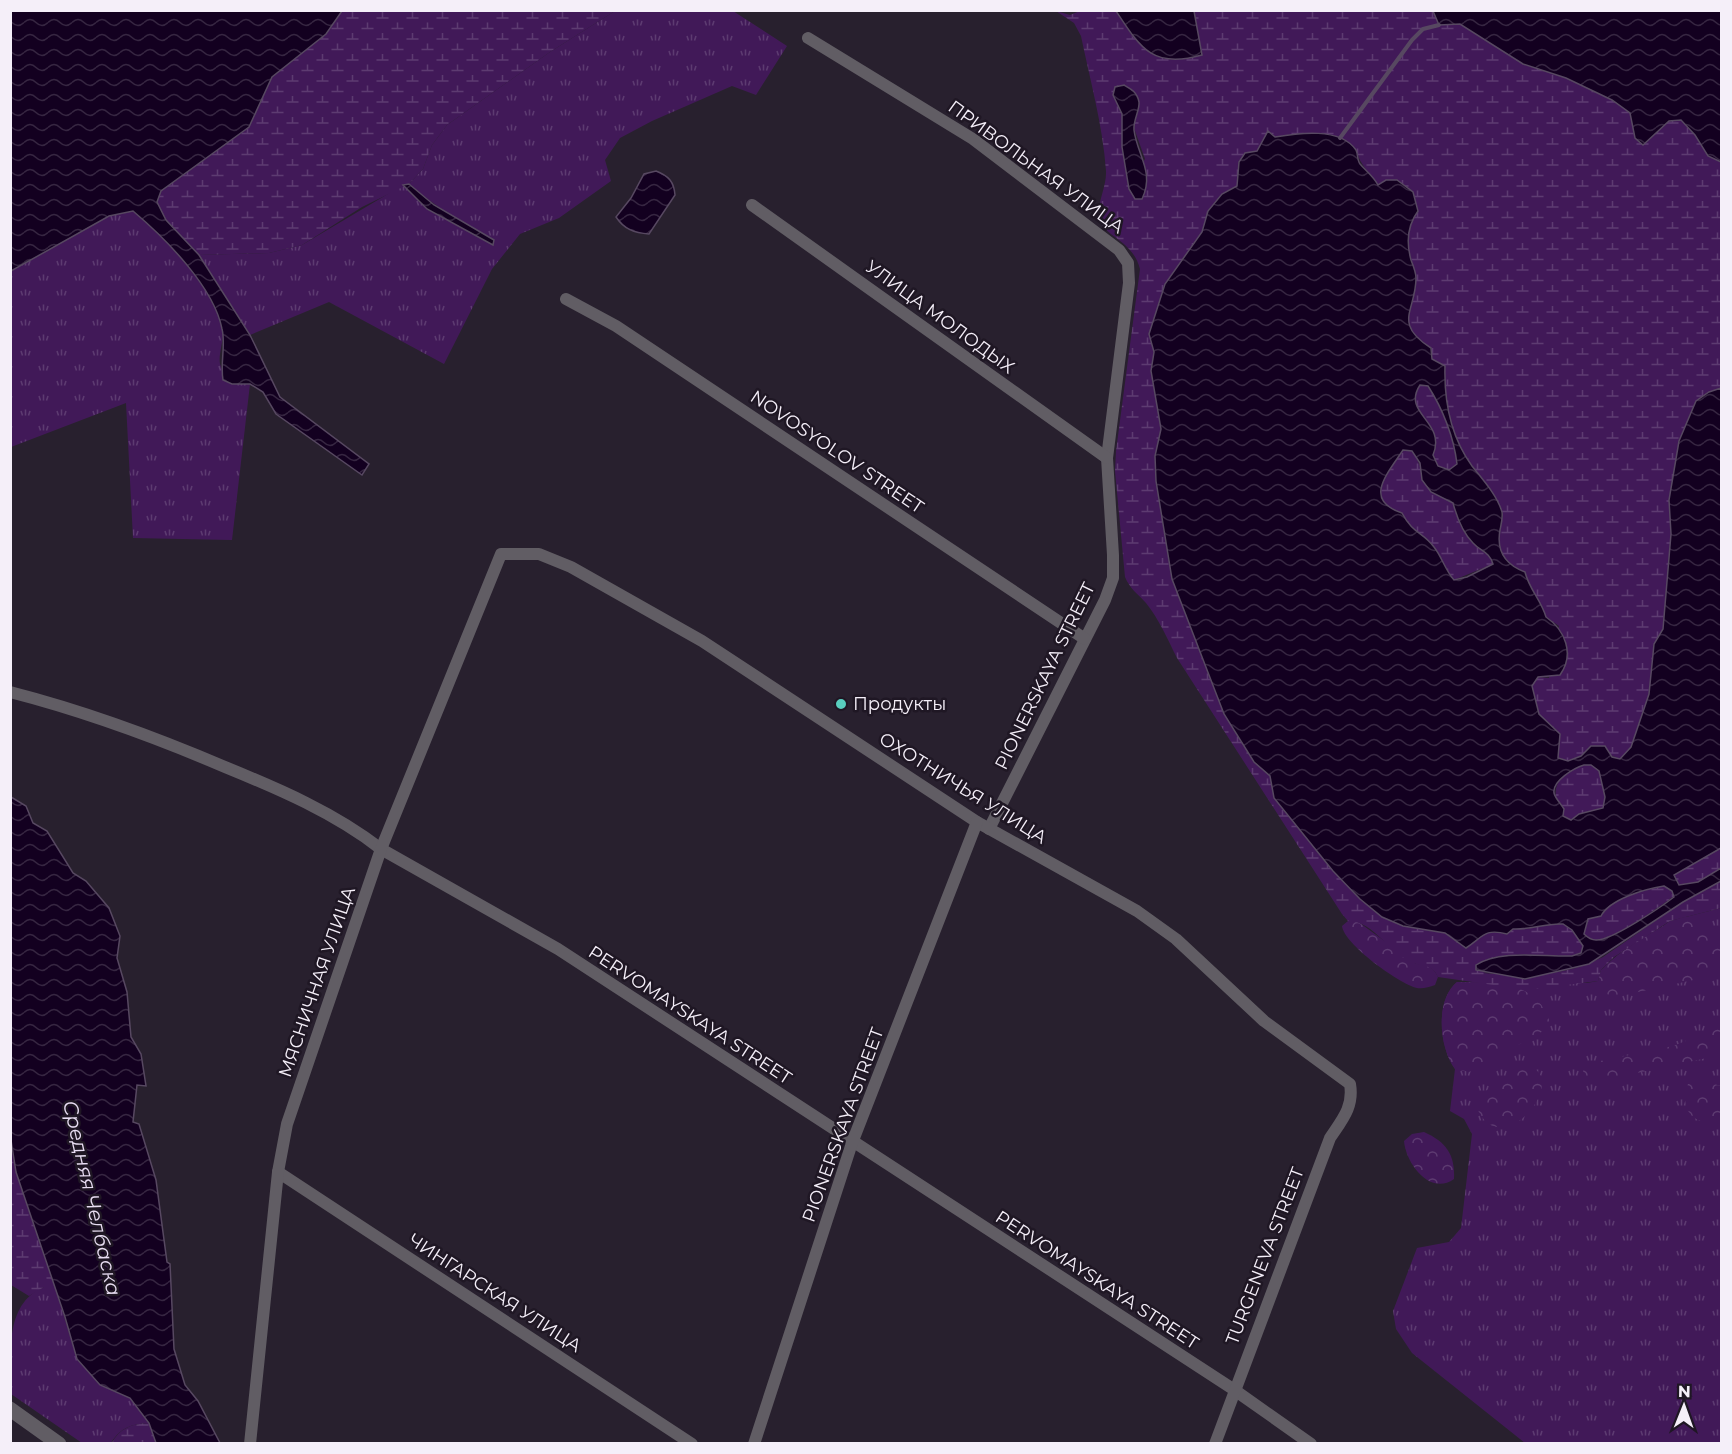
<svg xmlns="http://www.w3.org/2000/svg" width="1732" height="1454" font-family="Montserrat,sans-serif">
<defs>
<pattern id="grass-tufts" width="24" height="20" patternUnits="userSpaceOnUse" patternTransform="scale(1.5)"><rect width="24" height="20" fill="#411958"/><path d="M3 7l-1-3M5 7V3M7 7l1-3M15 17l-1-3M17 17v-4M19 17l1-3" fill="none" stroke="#5d3b71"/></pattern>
<pattern id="forest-crowns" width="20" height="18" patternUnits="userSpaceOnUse" patternTransform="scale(1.5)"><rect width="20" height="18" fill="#411958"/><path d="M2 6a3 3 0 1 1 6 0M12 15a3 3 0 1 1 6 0" fill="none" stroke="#5d3b71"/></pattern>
<pattern id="wetland-marsh" width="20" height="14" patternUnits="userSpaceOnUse" patternTransform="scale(1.5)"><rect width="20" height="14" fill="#411958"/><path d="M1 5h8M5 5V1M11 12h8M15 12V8" fill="none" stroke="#5d3b71"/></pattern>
<pattern id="water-waves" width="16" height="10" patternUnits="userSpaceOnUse" patternTransform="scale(1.5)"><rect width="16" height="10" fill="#130020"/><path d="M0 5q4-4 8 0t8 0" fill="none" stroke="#362641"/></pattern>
</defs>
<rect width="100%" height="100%" fill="#28202e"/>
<g fill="url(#grass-tufts)">
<path d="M615,11h118l54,35 -31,49 -24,-9 -80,35 -32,17 -15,22 6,21 -52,37 -39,16 -28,35 -48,95 -115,-62 -79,33 -51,-80 70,-2 33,-8 101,-60 24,24 66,36c-28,-22 -58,-38 -84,-61l14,-15 9,-24 15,-20 103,-73z"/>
<path d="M133,211c34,28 79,72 89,117 3,11 -4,25 -2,36 2,7 9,15 12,20h18l-18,156 -99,-2 -7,-135 -115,44v-176l98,-55z"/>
<path d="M1721,908v535h-196l-113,-90 -16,-24 -3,-18 24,-63 32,-6 12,-14 11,-94 -8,-15 -14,-8 5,-42c-16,-22 -20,-69 2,-87l130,1 11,-2 3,-11 69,-49z"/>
<path d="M44,1287h11l22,72 23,26 30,13 19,25c-18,1 -29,5 -38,20h-29l-71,-49c0,-36 -8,-90 33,-107z"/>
</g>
<g fill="url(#forest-crowns)">
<path d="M1685,917c15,8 19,18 36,13v44l-106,23 -15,-5c-1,-9 -3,-16 3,-23 11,-15 64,-48 82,-52z"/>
<path d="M1348,921h9l59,43c12,0 17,3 22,13l-3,8c-6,2 -12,4 -18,3 -19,-5 -73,-44 -75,-62z"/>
<path d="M1457,982c39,2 80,-3 93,41l-5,7 -76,42 -14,-3c-16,-22 -20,-69 2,-87z"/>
<polygon points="1721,1027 1721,1055 1595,1082 1587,1079 1583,1071 1586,1064 1673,1046"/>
<path d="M1524,1065c54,8 -29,111 -50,34z"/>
<path d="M1700,1080l21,6v32c-26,12 -43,-9 -33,-34z"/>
<path d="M1424,1132c22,10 31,22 30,47 -24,17 -48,-15 -50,-38l8,-7z"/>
</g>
<g fill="url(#wetland-marsh)" fill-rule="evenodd">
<polygon points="342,11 615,11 550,52 447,125 432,145 423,169 409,184 362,207 302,245 269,253 199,255 166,220 157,202 161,191 249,127 271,77 326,34"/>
<path d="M1056,11l14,4 10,-4h36l17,26 69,18 -8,-44h239l6,14 21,-1 63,40 43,14 46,22 18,13 5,25 8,7 26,-24 12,-1 14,15 13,21 13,6v226l-12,4 -13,9 -17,40 -10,59 2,34 -8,95 -9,15 -5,50 -18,53 -11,12 -29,-12 -10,9 -13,5 -10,-3 2,-24 -21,-19 -7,-29 6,-9 11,1 10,-52 -13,-9c-5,-17 -17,-28 -21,-45 -19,-7 -29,-20 -25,-42 1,-5 3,-12 2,-18 -6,-17 -19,-32 -30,-46 -22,-30 -28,-65 -27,-100l-13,-7 -1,-11c-39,-25 -15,-37 -15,-70 0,-5 -3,-13 -5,-18 -5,-18 -4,-34 7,-49l-5,-19 -16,-12 -19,6c-8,-13 -18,-21 -22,-36l-40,-17 -52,7 -7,11 -18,11 -2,24 -15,8 -14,17 -6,21 -37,52 -16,50 5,18 -3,19 10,58 -6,27 1,25 16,98 52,135 30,48 16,14 4,22 59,73 27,28 22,18 21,9 42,7 7,6 20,4c11,-11 20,-13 35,-9l6,-5c18,1 32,-6 50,-5l9,6 11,16 -2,7 -9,3 -26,1 -63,16c42,3 82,4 120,-16l80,-55 38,-21v27l-51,13 -56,36 -13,13 -3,11 -71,9 -89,-13c-6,-12 -11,-10 -22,-13 -26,-8 -41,-43 -68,-43l-6,-7 -165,-256c-9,-18 -18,-39 -31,-55 -8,-9 -16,-14 -21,-26l-10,-106 1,-20 24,-182c-7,-28 -34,-32 -40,-48 -5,-15 7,-34 6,-50 -3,-45 -16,-91 -25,-135l-7,-13zM1139,103l-5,25 11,31 -16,30 -7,-42v-33z"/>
<path d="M1420,385l8,1c15,23 26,52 29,79l-8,5 -11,-4 -5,-11c14,-32 -31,-41 -13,-70z"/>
<path d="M1403,450h9c19,31 1,34 42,53 2,15 8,29 19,40 8,9 16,9 20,21l-39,16c-9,-10 -12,-23 -20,-33 -11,-15 -21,-13 -32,-34 -40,-13 -14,-40 1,-63z"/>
<path d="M1584,765h7l8,5 6,28 -2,11 -24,5 -8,6c-7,-3 -9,-6 -12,-14 -10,-21 4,-34 25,-41z"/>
<path d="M1721,848v20l-23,14 -19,3 -5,-10c14,-11 32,-18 47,-27z"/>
<path d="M1664,886l8,5 2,5c-13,10 -63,45 -78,44 -5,0 -8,-2 -12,-6l4,-15 13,-3c10,-18 43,-27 63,-30z"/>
<polygon points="10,1140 16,1173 55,1287 44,1287 29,1296 11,1285"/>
<path d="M149,1423l7,20 -45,1c9,-16 20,-20 38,-21z"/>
</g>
<g fill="url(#water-waves)" stroke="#574861" stroke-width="1.5" fill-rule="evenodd">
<path d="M11,10l331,1 -16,23 -54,43 -23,50 -88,64 -4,11 9,18 33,35 51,80 30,62 89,67 -7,11 -86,-61 -13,-22 -13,-8h-18l-9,-4c-3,-17 3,-35 -1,-51 -8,-42 -57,-91 -89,-118l-24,5 -98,55z"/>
<path d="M1116,11h78l8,44c-49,14 -61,-6 -86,-44z"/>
<polygon points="1433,11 1721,11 1721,162 1708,156 1695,135 1681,120 1669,121 1643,145 1635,138 1630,113 1612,100 1566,78 1523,64 1460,24 1439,25"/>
<path d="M1124,85c7,4 13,7 15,17 1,8 -6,18 -5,28 3,25 21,42 8,69h-7l-6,-10 -7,-42v-33l-9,-19 2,-8z"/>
<path d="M1268,131l7,6c23,-4 65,-10 81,13 2,4 1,10 4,14 6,7 13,12 18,21l8,-5h11l16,12 5,19c-11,15 -12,31 -7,49 2,5 5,13 5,18 0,33 -24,45 15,70l1,11 13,7c-1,35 5,70 27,100 11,14 25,29 30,46 1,6 -1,13 -2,18 -4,22 6,35 25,42 4,17 16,28 21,45 19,13 29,37 14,58l-22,2 -6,9 7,28 21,20 -2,24 10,3 13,-5 10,-10h14l7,11 8,2 11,-12 18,-53 5,-50 9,-15 8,-95 -2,-34 10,-59 17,-40 13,-9 12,-4v460l-47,27 5,10 19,-3 23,-14v13l-38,21 -94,62 -64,15 -49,-9v-5c24,-16 68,-8 96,-9l9,-3 2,-7 -11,-16 -9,-6c-18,-1 -32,6 -50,5l-6,5c-23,-6 -24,3 -41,14l-21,-15 -42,-7 -21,-9 -22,-18 -27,-28 -59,-73 -4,-22 -16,-14 -30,-48 -52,-135 -16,-98 -1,-25 6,-27 -10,-58 3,-19 -5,-18 16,-50 37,-52 6,-21 14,-17 15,-8 2,-24 6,-9 12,-2zM1420,385l8,1c15,23 26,52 29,78l-8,6 -11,-4 -5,-11c14,-34 -32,-41 -13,-70zM1403,450l9,1 8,12 2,17 9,12 22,11c4,15 9,29 20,40 8,9 16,8 20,21l-26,13 -13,3c-9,-10 -12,-23 -20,-33 -11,-15 -21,-13 -32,-34 -40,-13 -14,-40 1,-63zM1584,765h7l8,6 6,26 -2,11 -24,6 -8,6 -8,-4 1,-7c-3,-5 -9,-11 -10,-16 -2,-12 20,-25 30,-28zM1664,886l8,5 2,6c-13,10 -63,44 -78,43 -5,0 -8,-2 -12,-6l4,-15 13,-3c9,-17 44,-27 63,-30z"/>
<path d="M656,171c13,5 18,11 19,24l-26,39c-15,-1 -25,-5 -33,-17l15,-19 13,-24z"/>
<polygon points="409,184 434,205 494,240 493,245 427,209 403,185"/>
<polygon points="11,797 26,806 33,823 47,831 73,873 86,881 109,908 120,936 117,958 127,992 131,1037 141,1054 146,1086 137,1085 133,1122 139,1124 156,1180 167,1262 170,1264 174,1349 185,1385 198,1401 220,1443 156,1443 149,1423 130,1398 100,1385 77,1359 65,1317 16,1172 11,1140"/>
</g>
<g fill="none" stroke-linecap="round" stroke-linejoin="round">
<polyline stroke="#574861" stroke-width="4" points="1340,138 1412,40 1423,29 1439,25"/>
<g stroke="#615d64" stroke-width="12">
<polyline points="808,38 973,139 1119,250 1128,263 1129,283 1107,458 1113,555 1113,578 1105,600 989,829"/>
<polyline points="752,205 1107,458"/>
<polyline points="566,299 616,326 1085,639"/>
<path d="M10,692c74,19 145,45 215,75 54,22 110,46 156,82l177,100 675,440 78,55"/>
<polyline points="278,1172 692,1444"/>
<path d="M250,1444l28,-272 9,-48 94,-275 120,-295h38l32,13 131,74 275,181 160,89 39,28 88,82 86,63c4,23 -8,36 -20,54l-115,306"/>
<polyline points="754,1444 852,1143 977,822"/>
</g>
<polyline stroke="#615d64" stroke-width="15" points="10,1409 59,1444"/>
</g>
<circle fill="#59cebe" stroke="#1f1724" stroke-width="2" cx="841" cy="704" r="6"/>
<g text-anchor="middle" stroke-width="5" stroke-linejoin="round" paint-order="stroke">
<g font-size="18" fill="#f5eff9" stroke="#1f1724">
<text transform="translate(1036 167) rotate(36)" y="6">ПРИВОЛЬНАЯ УЛИЦА</text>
<text transform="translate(940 317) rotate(36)" y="6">УЛИЦА МОЛОДЫХ</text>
<text transform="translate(837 452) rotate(34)" y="6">NOVOSYOLOV STREET</text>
<text transform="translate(1045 676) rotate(-64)" y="6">PIONERSKAYA STREET</text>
<text transform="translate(963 788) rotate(32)" y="6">ОХОТНИЧЬЯ УЛИЦА</text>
<text transform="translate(317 982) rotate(-71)" y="6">МЯСНИЧНАЯ УЛИЦА</text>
<text transform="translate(690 1015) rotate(33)" y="6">PERVOMAYSKAYA STREET</text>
<text transform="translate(843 1125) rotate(-70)" y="6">PIONERSKAYA STREET</text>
<text transform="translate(1265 1256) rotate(-69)" y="6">TURGENEVA STREET</text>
<text transform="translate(1097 1280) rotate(33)" y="6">PERVOMAYSKAYA STREET</text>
<text transform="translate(495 1293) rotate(33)" y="6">ЧИНГАРСКАЯ УЛИЦА</text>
</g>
<g font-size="18" fill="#f5eff9" stroke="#1f1724" text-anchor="start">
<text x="853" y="710">Продукты</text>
</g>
<g font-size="20" font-style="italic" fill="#e8ddf2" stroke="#1f1724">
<text transform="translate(92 1198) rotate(77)" y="7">Средняя Челбаска</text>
</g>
</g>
<rect width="1732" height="1454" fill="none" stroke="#f5eff9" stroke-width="24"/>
<g transform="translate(1684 1406) rotate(1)" stroke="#1f1724" stroke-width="4.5" paint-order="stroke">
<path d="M0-4.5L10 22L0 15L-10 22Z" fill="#f5eff9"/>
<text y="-9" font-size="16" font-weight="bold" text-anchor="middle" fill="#f5eff9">N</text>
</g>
</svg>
